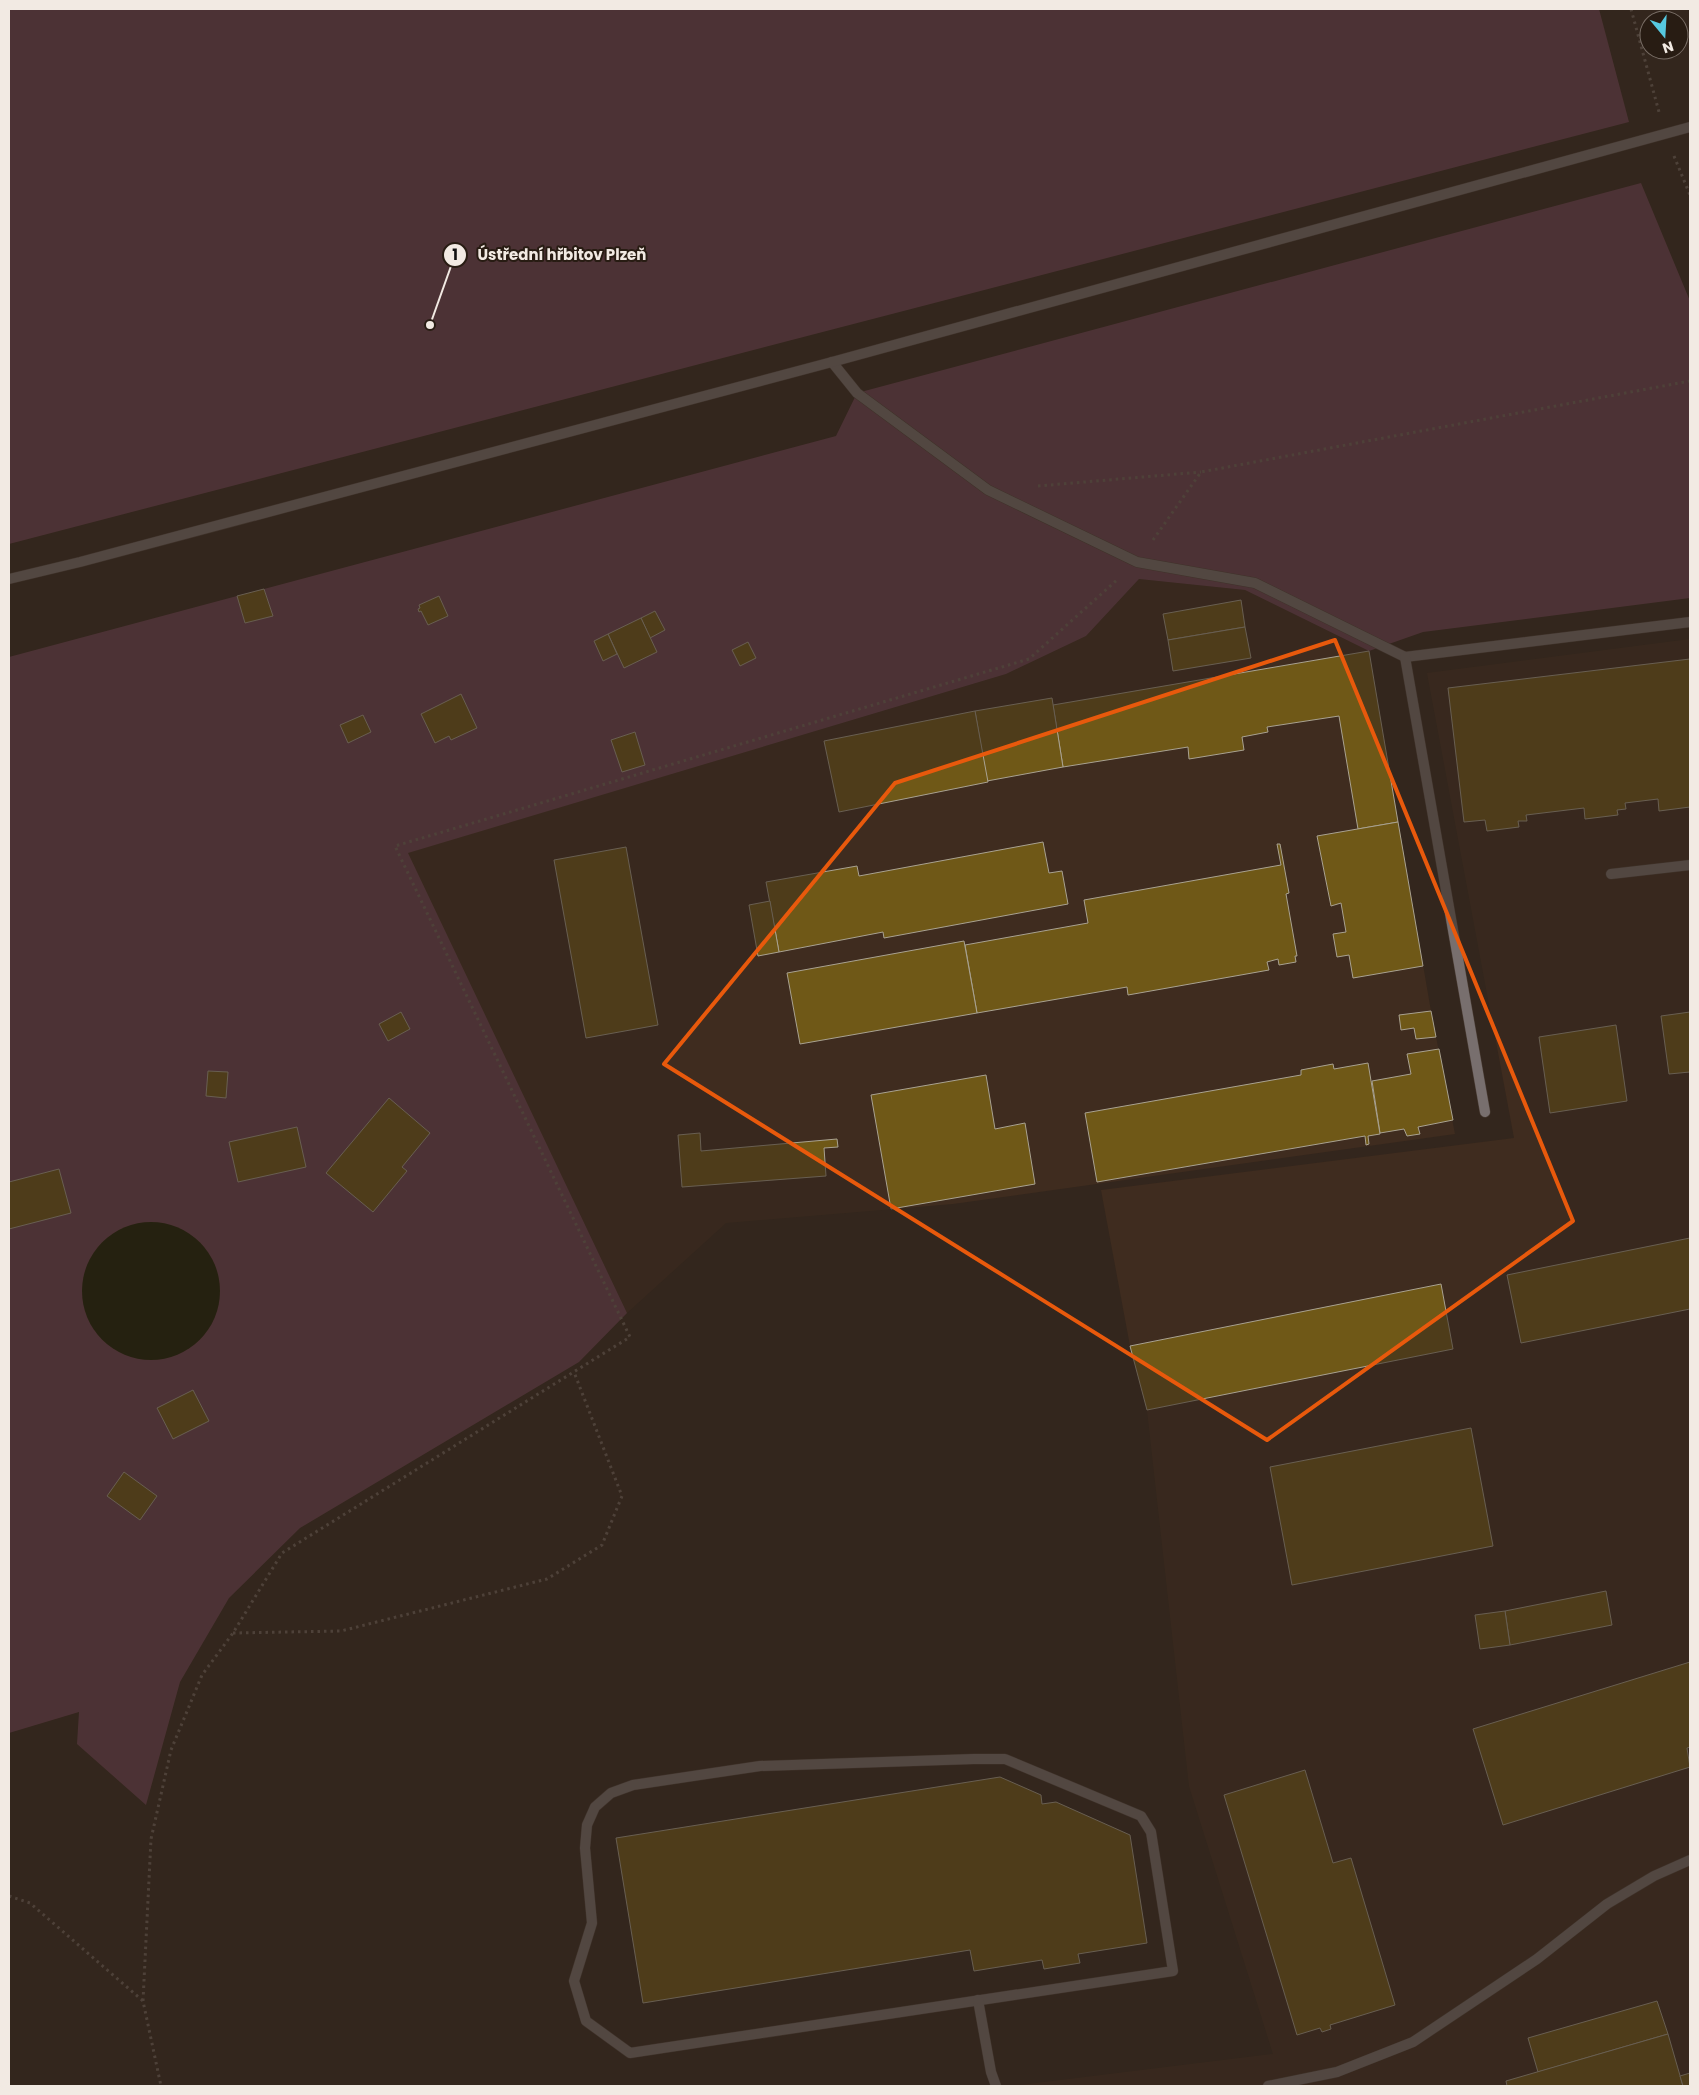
<svg xmlns="http://www.w3.org/2000/svg" width="1699" height="2095" font-family="Poppins,sans-serif">
<rect width="100%" height="100%" fill="#33261d"/>
<g fill="#3f2c1f">
<polygon points="1139,579 1245,590 1369,651 1431,1011 1455,1134 953,1204 726,1223 627,1313 407,853 1006,674 1086,636"/>
<polygon points="1690,639 1690,2086 1011,2086 1273,2054 1189,1786 1147,1410 1130,1346 1101,1190 1514,1138 1427,673"/>
</g>
<g fill="#6c4152">
<polygon points="9,9 1599,9 1629,122 9,544"/>
<polygon points="1641,183 1690,301 1690,598 1423,632 1369,651 1245,590 1139,579 1086,636 1006,674 408,853 627,1313 579,1362 300,1528 229,1598 180,1682 146,1805 77,1744 79,1712 9,1733 9,657 237,596 245,623 272,616 264,589 836,436 857,393"/>
</g>
<circle fill="#161c00" cx="151" cy="1291" r="69"/>
<g fill="#6f5817" stroke="#a9a291">
<polygon points="264,589 273,616 245,623 237,596"/>
<polygon points="439,596 448,616 428,625 421,611 419,612 418,609 420,608 419,605"/>
<polygon points="1241,600 1245,627 1168,640 1163,614"/>
<polygon points="655,611 665,630 650,638 641,618"/>
<polygon points="641,618 657,652 624,668 608,634"/>
<polygon points="1245,627 1251,658 1173,671 1168,640"/>
<polygon points="608,634 617,654 603,661 594,641"/>
<polygon points="748,642 756,658 740,666 732,650"/>
<polygon points="1369,651 1398,822 1358,829 1339,716 1267,727 1268,732 1242,737 1244,750 1189,759 1188,747 1063,767 1053,705"/>
<polygon points="1690,659 1690,807 1659,811 1658,799 1625,803 1626,809 1617,810 1618,815 1585,819 1584,808 1526,815 1527,821 1518,821 1519,827 1487,831 1485,820 1464,822 1448,688"/>
<polygon points="461,694 477,728 451,740 449,736 435,743 421,714"/>
<polygon points="1052,698 1063,767 987,781 975,711"/>
<polygon points="975,711 988,782 839,812 824,741"/>
<polygon points="363,715 371,732 348,743 340,725"/>
<polygon points="635,732 645,765 622,772 611,740"/>
<polygon points="1398,822 1423,966 1353,978 1349,955 1337,957 1333,934 1346,932 1341,903 1331,906 1317,836"/>
<polygon points="1043,842 1049,873 1062,871 1068,904 884,938 883,932 779,952 766,882 857,866 859,876"/>
<polygon points="1277,844 1280,844 1289,893 1286,894 1297,956 1295,956 1296,962 1279,965 1278,959 1267,962 1269,970 1128,995 1127,987 977,1013 965,945 1088,923 1084,900 1281,865"/>
<polygon points="626,847 658,1025 586,1038 554,860"/>
<polygon points="770,901 779,952 758,956 749,905"/>
<polygon points="964,941 977,1013 800,1044 787,973"/>
<polygon points="1431,1011 1436,1037 1416,1039 1414,1028 1401,1030 1399,1015"/>
<polygon points="401,1012 410,1029 388,1041 379,1024"/>
<polygon points="1690,1012 1690,1072 1669,1074 1661,1016"/>
<polygon points="1616,1025 1627,1101 1550,1113 1539,1037"/>
<polygon points="1439,1049 1453,1120 1418,1127 1420,1134 1407,1136 1404,1129 1380,1133 1372,1081 1411,1074 1407,1054"/>
<polygon points="1368,1063 1380,1134 1368,1136 1369,1144 1366,1145 1365,1136 1097,1182 1085,1113 1301,1075 1301,1070 1333,1064 1334,1069"/>
<polygon points="208,1071 228,1072 226,1098 206,1096"/>
<polygon points="986,1075 995,1129 1025,1123 1035,1184 891,1209 871,1095"/>
<polygon points="389,1098 430,1133 402,1167 407,1171 373,1212 326,1173"/>
<polygon points="297,1127 306,1167 238,1182 229,1142"/>
<polygon points="700,1133 701,1151 837,1139 838,1147 824,1148 826,1176 682,1187 678,1135"/>
<polygon points="59,1169 71,1213 9,1229 9,1182"/>
<polygon points="1690,1238 1690,1309 1521,1343 1507,1275"/>
<polygon points="1441,1284 1453,1349 1147,1410 1130,1346"/>
<polygon points="193,1390 209,1421 173,1439 157,1408"/>
<polygon points="1471,1428 1493,1546 1292,1585 1270,1467"/>
<polygon points="124,1472 157,1496 140,1520 107,1496"/>
<polygon points="1606,1591 1612,1625 1510,1645 1505,1611"/>
<polygon points="1505,1611 1510,1645 1480,1649 1475,1615"/>
<polygon points="1690,1662 1690,1747 1687,1748 1690,1767 1503,1825 1473,1729"/>
<polygon points="1305,1770 1333,1863 1351,1858 1395,2005 1330,2025 1331,2029 1322,2032 1320,2028 1297,2035 1224,1795"/>
<polygon points="1000,1777 1041,1795 1042,1804 1056,1802 1130,1835 1147,1943 1078,1954 1080,1963 1044,1969 1042,1960 974,1971 970,1950 643,2003 616,1838"/>
<polygon points="1657,2001 1668,2034 1538,2072 1528,2038"/>
<polygon points="1668,2034 1683,2086 1507,2086 1506,2081"/>
<polygon points="1690,2073 1690,2086 1683,2086 1680,2076"/>
</g>
<g fill="none" stroke-linecap="round" stroke-linejoin="round">
<g stroke="#4e4139" stroke-width="11">
<g id="service">
<polyline points="832,362 857,393 988,490 1137,562 1255,583 1405,657 1690,622"/>
<polyline points="9,579 80,562 832,362 1690,127"/>
<polyline points="1405,657 1485,1112"/>
<polyline points="1611,874 1690,865"/>
<polygon points="974,1759 1005,1759 1141,1816 1151,1832 1173,1971 630,2053 586,2021 574,1981 592,1923 585,1848 587,1825 595,1807 611,1793 633,1785 760,1766"/>
<polyline points="978,2000 991,2072 996,2086"/>
<polyline points="1268,2086 1337,2072 1413,2042 1537,1959 1607,1904 1654,1876 1690,1860"/>
</g>
</g>
<g stroke="#6f635b" stroke-width="3" stroke-dasharray="2.5 4" stroke-linecap="butt">
<polyline points="1631,9 1659,112"/>
<polyline points="1674,156 1690,195"/>
<polyline points="1038,486 1201,472"/>
<polyline points="1153,540 1201,472 1690,381"/>
<polyline points="233,1633 341,1631 547,1579 602,1545 622,1496 574,1372"/>
<polyline points="9,1896 30,1903 143,2001 161,2086"/>
<polyline points="143,2001 151,1839 171,1750 202,1675 233,1633 282,1553 630,1337 395,846 1029,659 1118,579"/>
</g>
<use href="#service" stroke="#786f6e" stroke-width="10"/>
</g>
<path d="M0 0H1699V2095H0ZM1335,640l238,581 -306,219 -603,-376 231,-281z" fill="#33261d" fill-opacity=".55" fill-rule="evenodd"/>
<path fill="none" stroke="#e8590c" stroke-width="4" stroke-linejoin="round" d="M1335,640l238,581 -306,219 -603,-376 231,-281z"/>
<path fill="none" stroke="#f2eae3" stroke-width="2" d="M430 325L455 255"/>
<g fill="#f2eae3" stroke="#281c13" stroke-width="2">
<circle cx="430" cy="325" r="5"/>
<circle cx="455" cy="255" r="12"/>
</g>
<g font-size="15" text-anchor="middle" font-weight="bold" fill="#111">
<text x="455" y="260">1</text>
</g>
<g font-size="15" text-anchor="middle" font-weight="bold" fill="#f2eae3" stroke="#281c13" stroke-width="4" stroke-linejoin="round" paint-order="stroke">
<text x="562" y="260">Ústřední hřbitov Plzeň</text>
</g>
<rect width="1699" height="2095" fill="none" stroke="#f2eae3" stroke-width="20"/>
<g transform="translate(1664 35) rotate(162)"><circle r="24" fill="#281c13" stroke="#796e66"/>
<path d="M0-4L9 19L0 12L-9 19Z" fill="#56c9e1"/>
<text y="-8" font-size="14" font-weight="bold" text-anchor="middle" fill="#f2eae3">N</text>
</g>
</svg>
